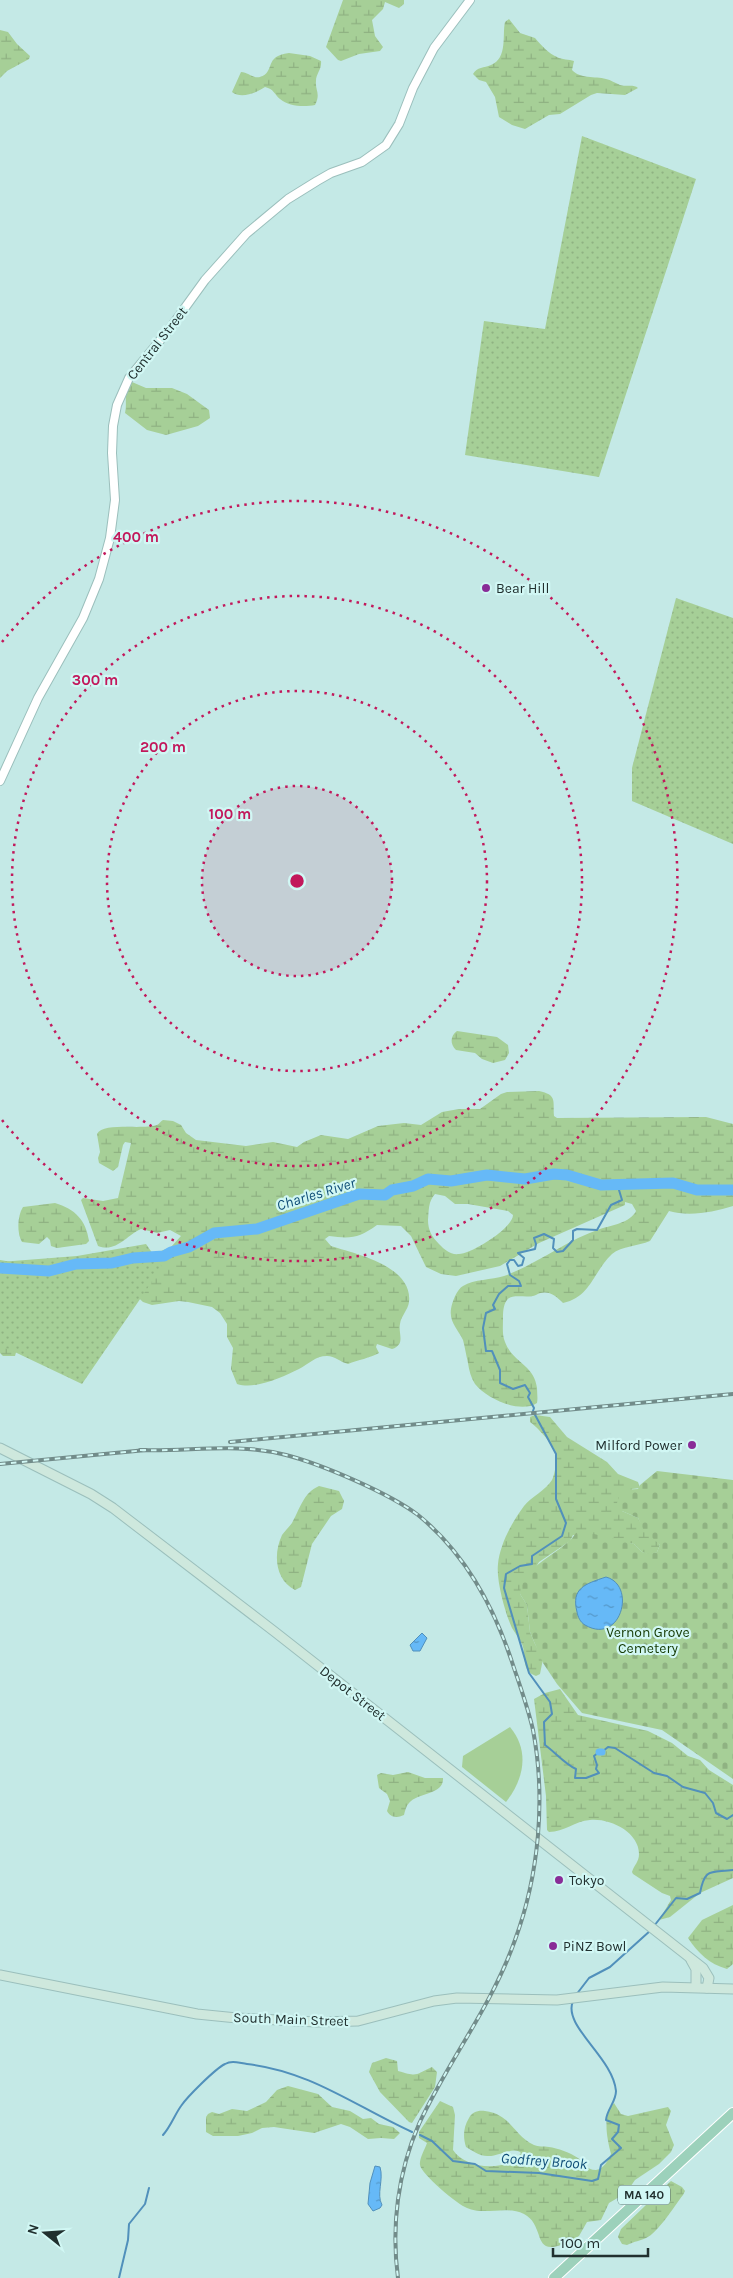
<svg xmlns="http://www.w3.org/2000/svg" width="733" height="2278" font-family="Karla,sans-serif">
<defs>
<pattern id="wetland-marsh" width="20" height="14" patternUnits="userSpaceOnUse" patternTransform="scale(1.25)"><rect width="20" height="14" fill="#a6cf97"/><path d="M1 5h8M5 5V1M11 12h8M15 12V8" fill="none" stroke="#8fb282"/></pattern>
<pattern id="cemetery-stones" width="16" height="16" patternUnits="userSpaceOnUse" patternTransform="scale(1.25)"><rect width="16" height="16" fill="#a6cf97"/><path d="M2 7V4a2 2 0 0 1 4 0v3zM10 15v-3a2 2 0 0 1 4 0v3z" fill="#8fb282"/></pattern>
<pattern id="park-dots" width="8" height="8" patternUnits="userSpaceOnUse" patternTransform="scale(1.25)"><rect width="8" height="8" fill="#a6cf97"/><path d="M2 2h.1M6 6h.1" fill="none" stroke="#8fb282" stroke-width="1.8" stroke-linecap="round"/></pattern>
<pattern id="water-ripples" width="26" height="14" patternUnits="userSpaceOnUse" patternTransform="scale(1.25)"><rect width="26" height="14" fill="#66b9f7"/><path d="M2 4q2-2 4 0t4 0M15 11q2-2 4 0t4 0" fill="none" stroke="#5497c8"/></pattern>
</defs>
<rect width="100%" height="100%" fill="#c4e9e6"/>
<g fill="url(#wetland-marsh)" fill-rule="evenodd">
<polygon points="343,0 404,0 404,4 399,8 385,2 383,9 372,20 375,36 383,47 380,51 359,54 341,61 338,60 326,47"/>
<path d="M509,19l11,14 15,5c6,7 14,16 22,19 5,3 12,2 17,4l-2,9c8,9 23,6 34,9 5,1 9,4 14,6 7,2 14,-1 18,3l-13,7 -28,-2 -6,2 -31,19 -11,1 -24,14 -13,-4 -13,-8 -4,-20 -9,-15 -7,-2 -6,-6c4,-7 11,-6 18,-9 17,-7 11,-30 14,-43z"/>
<polygon points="0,30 8,32 17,44 30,56 29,59 7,71 0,78"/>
<path d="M289,53l21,3 11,5c1,8 -5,13 -5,20 -1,10 5,12 -1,24 -10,2 -26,2 -35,-6 -6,-5 -6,-10 -15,-12 -9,6 -24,12 -33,5l9,-20c7,0 12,7 19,5 16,-5 3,-21 29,-24z"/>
<path d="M132,382l14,6h26l15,6 22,16 1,8 -12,8 -32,9 -19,-5 -22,-17c3,-11 -3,-21 7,-31z"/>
<path d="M457,1031l40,6 11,8 1,8 -4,7 -12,3 -11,-4 -7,-6 -19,-3c-6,-6 -6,-14 1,-19z"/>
<path d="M539,1091c18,4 14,9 15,25l3,2 149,-1 27,7v82c-20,6 -43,11 -64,5l-19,30c-12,5 -28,5 -38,13 -19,18 -21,43 -49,49 -8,-8 -16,-14 -27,-8 -8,4 -24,-2 -29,5 -4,5 -4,13 -4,19 0,8 -1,16 2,23 8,21 29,22 32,46 0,5 1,10 0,15 -17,11 -50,-4 -62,-19 -4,-6 -6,-14 -7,-21 -2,-8 -3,-16 -5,-23 -5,-11 -14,-18 -12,-31 1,-7 6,-20 12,-23 11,-7 29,-6 41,-10 33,-12 63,-36 96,-47 12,-4 30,-6 36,-18l-4,-7 -7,-2v3l-86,38 -39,23 -44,10 -15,-2 -15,-7 -15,-31 -10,-10 -24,-1c-18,13 -26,14 -48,11l-4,3 6,7c25,8 82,20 78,56 -1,8 -8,14 -9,22 -2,10 6,20 -8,25l-15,-5 -1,3 3,6c-9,5 -21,7 -31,11 -8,-2 -13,-8 -21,-8 -12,0 -18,8 -28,13 -17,8 -43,21 -62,15l-6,-15 2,-21 -6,-11v-13l-7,-11 -8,-6 -24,-5 -9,-1 -27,4 -9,-3 -14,-13 -112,60 -2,7h-12l-3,-3v-93l18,3 40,-5 98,-5 15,-6 10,-11 -11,-6 -13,3 -16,-4c-14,6 -25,24 -43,17l-17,-46 2,-2 20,3 15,-3 13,-55 -6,-1 -2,3 -5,22 -5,4 -14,-8 -1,-5 2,-6 -3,-18c6,-12 46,-4 60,-9 2,-1 4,-4 6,-5l10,1 8,4 5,8 10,7 50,6 27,-4 24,5 7,-5 17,-7 27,4 30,-13 26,-3 17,2 21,-13 17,-3h21l21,-15 6,-2zM435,1194l10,2 10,8h13l40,7 5,4c0,13 -42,39 -54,39 -9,1 -14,-4 -20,-10 -7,-7 -11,-14 -11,-24 1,-10 0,-18 7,-26z"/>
<path d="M55,1203c20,6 31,17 34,38l-3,3 -29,4 -6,-2 -1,-6 -3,-3 -8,7 -17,-2c-5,-8 -5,-26 1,-35z"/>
<path d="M535,1415l15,2 17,20 40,25 11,12 20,8 2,6 -8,1 -10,22 16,7c6,12 14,16 22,27l-3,7 -7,3 -8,-3 -8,-8 -61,-9 -3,6 -31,21 -19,32 7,11 3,27 5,12 8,15 -3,15 -4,2c-16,-6 -9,-20 -14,-32 -3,-6 -7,-11 -10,-16 -7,-15 -16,-48 -14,-64 2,-20 14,-42 26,-58 7,-9 22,-16 28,-26 3,-6 6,-24 3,-30 -4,-8 -18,-23 -25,-28v-5z"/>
<path d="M319,1486l20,5 5,10 -2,8 -11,7 -19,28 -11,43 -6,3c-20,-10 -22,-36 -13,-55 3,-4 7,-8 10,-12 8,-14 11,-30 27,-37z"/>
<path d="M560,1689l18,26 70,16 24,12 16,13 12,4 9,10 24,15v93l-33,15 -30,24 -11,3 12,-20 -1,-4 -8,-3 -29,-19 -1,-2c2,-7 7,-10 7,-18 0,-22 -29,-36 -49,-34 -15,1 -26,12 -41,12l-2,-2 -1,-34 -12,-97 11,-6z"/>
<path d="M408,1772l17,6h18c1,17 -25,14 -34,25 -3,3 -4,8 -5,12 -7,3 -13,3 -17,-4l3,-10 -3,-7 -8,-6 -2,-13 4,-2 12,2z"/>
<path d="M733,1905v59l-6,5c-18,-5 -29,-16 -39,-31l14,-18z"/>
<path d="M386,2058l11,3 1,10c21,6 16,4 34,-4l5,5 -2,15 -23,36 -3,-1 -29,-30 -11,-20 3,-9z"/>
<polygon points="288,2086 318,2094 332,2107 350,2111 363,2119 371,2118 379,2124 393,2127 400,2133 394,2139 381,2138 368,2139 350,2127 341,2124 314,2133 274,2127 262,2128 252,2133 238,2136 213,2136 206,2132 206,2117 208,2114 212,2112 219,2114 232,2109 247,2111 266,2102 277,2090"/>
<path d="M440,2101l13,6 2,8 -2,35c13,20 55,22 68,3 -7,-7 -22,3 -32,3 -8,1 -16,-5 -23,-9 -3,-10 -3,-19 3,-29 3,-6 9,-8 16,-7 26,3 28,24 49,34 4,2 10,1 15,2 8,1 22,6 29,11 6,5 8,12 18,12 8,-1 12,-10 15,-16 -4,-16 -9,-38 3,-51l7,11 7,2 40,-9 3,4 -5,14 8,20 -3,7 -12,12 -24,16 -9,13 -17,10 -8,17 -14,2 -8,14c-52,30 -30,-9 -55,-22 -18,-9 -39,2 -57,-6 -9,-3 -46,-34 -47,-43 -1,-6 5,-16 7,-22l-8,-5v-6z"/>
<path d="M671,2181l11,6 3,4 -2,4c-8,10 -25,38 -37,43 -6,3 -11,3 -19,7l-5,-1 -4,-7 3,-8z"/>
</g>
<path fill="url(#cemetery-stones)" d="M657,1471l76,9v299l-71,-49 -80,-17 -25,-29 -14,-21 -13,-31 -3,-27 -7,-11c3,-26 30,-36 48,-52 4,-3 7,-8 10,-12l56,14 8,8 8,2 7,-2 3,-7 -17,-16 -5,-11 -16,-7 -5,-8 4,-13 17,-1 2,-4z"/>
<g fill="url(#park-dots)">
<polygon points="582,136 696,179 599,477 465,455 484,321 545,329"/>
<polygon points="676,598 733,618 733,844 632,801 632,768"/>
<polygon points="146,1244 162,1267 82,1384 0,1345 0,1262 77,1256"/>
</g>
<path fill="#a6cf97" d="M510,1727c20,24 14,52 -4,75l-44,-35 1,-11z"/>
<g fill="url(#water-ripples)" stroke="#5190bb">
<path d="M606,1577c31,8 15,69 -21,48 -5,-3 -7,-8 -8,-13 -6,-24 8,-28 29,-35z"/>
<polygon points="422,1633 427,1638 420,1651 413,1651 410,1645"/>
<path d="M375,2166l5,1c4,13 -4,27 2,38l-2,3 -7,3 -5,-7 2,-21z"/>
</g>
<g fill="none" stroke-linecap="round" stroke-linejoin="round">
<g stroke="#5190bb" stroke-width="2">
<path d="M599,1752l-5,4 3,9 -1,4 3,4 -13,5h-11l1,-9c-11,-5 -20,-16 -31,-24l-1,-23 8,-8 -2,-12 -21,-29 -25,-85 2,-14 14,-8 12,-2v-8l30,-20 4,-13 -10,-24v-45l-23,-43 1,-3 -6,-11 2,-4 -5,-8 -12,4 -13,-6v-13l-8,-19h-6l-3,-23 3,-15 9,-4 -2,-4 6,-11 9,-8h13l-2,-5 -9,-6 -3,-11 3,-4h4l4,6 4,-1 2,-7 -6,-5 17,-4 1,-5 -2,-6 10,-4 10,5 -1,9 4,4 6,-1 10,-11v-9l4,-2 20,1 14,-25 11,-5 -3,-10 6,-5"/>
<polyline points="602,1752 608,1747 615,1748 654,1773 667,1776 683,1787 705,1793 713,1803 716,1813 727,1819 733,1815"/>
<path d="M654,1926l22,-28 11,1 13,-6c5,-26 11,-20 33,-23"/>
<polyline points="576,1995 589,1978 610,1967 651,1930"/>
<path d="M163,2135c8,-9 11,-19 18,-29 6,-9 34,-37 44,-42 7,-4 14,-1 22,0 63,7 108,42 165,68"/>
<path d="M420,2135l12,6 21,20 22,3 11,7 53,2 53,8 6,-2 3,-14 20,-17 -9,-9 6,-7 1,-7 -13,-5c1,-11 10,-18 10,-29 -3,-34 -54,-65 -43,-90"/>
<polyline points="119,2278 128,2240 129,2224 145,2204 149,2188"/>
</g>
<polyline stroke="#66b9f7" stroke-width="7" points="599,1752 602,1752"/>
<polyline stroke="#66b9f7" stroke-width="11" points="0,1268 49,1271 76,1264 112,1263 133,1258 164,1256 171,1252 189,1247 214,1233 257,1229 359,1194 385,1195 392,1190 413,1186 428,1179 451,1181 487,1175 525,1179 554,1174 567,1175 601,1185 673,1183 697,1190 733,1190"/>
<g stroke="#9bbfbc" stroke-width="10">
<polyline id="tertiary" points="0,781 38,698 83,618 99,579 110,538 115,500 112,453 113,426 117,405 129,378 171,327 205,280 246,234 288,199 317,181 331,173 362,162 386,145 399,124 413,88 434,48 470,0"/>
</g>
<g stroke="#9bbfbc" stroke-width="11">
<g id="secondary">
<polyline points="0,1448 91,1494 113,1508 275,1632 703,1968 709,1978 707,1988"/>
<polyline points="691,1960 696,1969 696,1987"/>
<polyline points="0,1975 197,2014 237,2018 316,2022 358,2021 434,2001 457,1998 557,2000 663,1987 733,1989"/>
</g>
</g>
<g stroke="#fff" stroke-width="12">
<polyline id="primary" points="554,2278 733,2113"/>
</g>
<use href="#tertiary" stroke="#fff" stroke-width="8"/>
<use href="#secondary" stroke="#cee8dd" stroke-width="9"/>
<use href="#primary" stroke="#9cd1bb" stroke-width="10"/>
<g stroke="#728c8a" stroke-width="4">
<g id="rail">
<polyline points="230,1442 733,1394"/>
<path d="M140,1450c49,2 97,-8 146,5 35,9 103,38 132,60 47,38 77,94 95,150 7,21 15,43 20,65 13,68 6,145 -18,210 -23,66 -67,121 -96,184 -21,48 -28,102 -21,154"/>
<polyline points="0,1464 146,1450"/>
</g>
</g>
<use href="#rail" stroke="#d1f7f4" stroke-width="2" stroke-dasharray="5.5" stroke-linecap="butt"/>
</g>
<circle cx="297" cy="881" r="95" fill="#c2185b" fill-opacity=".12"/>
<g fill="none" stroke="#c2185b" stroke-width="2.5" stroke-dasharray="2.5 5">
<circle cx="297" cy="881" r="95"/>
<circle cx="297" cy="881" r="190"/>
<circle cx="297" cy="881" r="285"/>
<path d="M2 642A380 380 0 1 1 2 1120"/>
</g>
<g fill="#892c97" stroke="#d1f7f4" stroke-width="2">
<circle cx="486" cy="588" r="5"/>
<circle cx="692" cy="1445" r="5"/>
<circle cx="559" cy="1880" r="5"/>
<circle cx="553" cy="1946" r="5"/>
</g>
<g text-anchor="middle" stroke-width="4.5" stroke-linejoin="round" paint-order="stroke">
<rect fill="#d1f7f4" stroke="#566c6a" stroke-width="1" x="618" y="2185.5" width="52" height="19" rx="4"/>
<g font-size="12" font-weight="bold" fill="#21302f">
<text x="644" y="2199">MA 140</text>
</g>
<g font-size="14" fill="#21302f" stroke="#d1f7f4">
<text transform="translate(157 343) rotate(-52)" y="5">Central Street</text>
<text transform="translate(353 1693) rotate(38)" y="5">Depot Street</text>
<text transform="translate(291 2019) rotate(2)" y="5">South Main Street</text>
</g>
<g font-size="14" fill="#21302f" stroke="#d1f7f4" text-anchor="start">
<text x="496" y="593">Bear Hill</text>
<text x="682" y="1450" text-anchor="end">Milford Power</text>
<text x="569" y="1885">Tokyo</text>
<text x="563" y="1951">PiNZ Bowl</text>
</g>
<g font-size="14" fill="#143902" stroke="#d1f7f4">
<text x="648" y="1637">Vernon Grove<tspan x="648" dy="16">Cemetery</tspan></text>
</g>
<g font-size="15" font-style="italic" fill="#114f78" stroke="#d1f7f4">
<text transform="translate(316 1194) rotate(-17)" y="5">Charles River</text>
<text transform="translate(544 2161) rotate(4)" y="5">Godfrey Brook</text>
</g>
</g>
<circle cx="297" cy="881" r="8" fill="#c2185b" stroke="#d1f7f4" stroke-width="2.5"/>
<g font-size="15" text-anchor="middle" font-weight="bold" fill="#c2185b" stroke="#d1f7f4" stroke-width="4.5" stroke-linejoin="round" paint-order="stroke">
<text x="136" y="542">400 m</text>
<text x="95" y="685">300 m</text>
<text x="163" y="752">200 m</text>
<text x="230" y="819">100 m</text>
</g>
<g transform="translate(45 2233) rotate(287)" stroke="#d1f7f4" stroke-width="4" paint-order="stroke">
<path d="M0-4L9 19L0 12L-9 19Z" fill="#21302f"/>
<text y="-8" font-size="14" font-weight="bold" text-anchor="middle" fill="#21302f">N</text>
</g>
<path d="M553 2248v8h95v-8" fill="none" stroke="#21302f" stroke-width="2.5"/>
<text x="560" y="2248" font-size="15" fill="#21302f" stroke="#d1f7f4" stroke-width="4" paint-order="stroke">100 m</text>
</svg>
